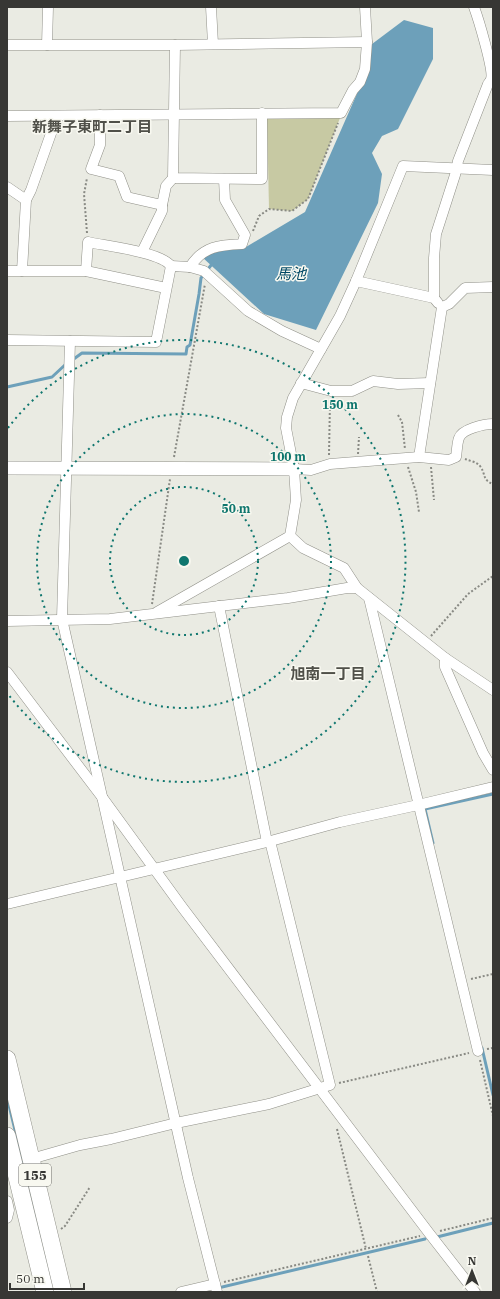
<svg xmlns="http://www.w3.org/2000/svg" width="500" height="1299" font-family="'IBM Plex Serif','Noto Sans JP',serif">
<rect width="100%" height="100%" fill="#eaebe3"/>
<polygon fill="#c7c9a3" points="267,117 340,118 308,199 292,211 269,209"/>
<polygon fill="#6da0ba" points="404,20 433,28 433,59 398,129 382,136 372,153 382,174 378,203 316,330 264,314 202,257 229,247 246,247 305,212 370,64 372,44"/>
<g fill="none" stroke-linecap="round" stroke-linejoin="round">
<g stroke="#6da0ba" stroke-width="3">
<polyline points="71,361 82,353 186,354 187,347 190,345 199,294 201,278 212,264 214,265"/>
<polyline points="7,387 52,377 66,364"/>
<polyline points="433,843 425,809 493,794"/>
<polyline points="482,1048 493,1095"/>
<polyline points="7,1097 54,1292"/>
<polyline points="437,1237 493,1223"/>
<polyline points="218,1288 425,1239"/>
</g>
<g stroke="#909088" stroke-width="11">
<g id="minor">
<polyline points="211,7 213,44"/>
<polyline points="7,45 175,45 367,42"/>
<polyline points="47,45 48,7"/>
<polyline points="175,45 173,178 262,179 262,113"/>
<polyline points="100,115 100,145 91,169 119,176 127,197 162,205 166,186 173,178"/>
<polyline points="7,116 341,113 353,90 360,82 365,69 367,42 365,7"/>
<polyline points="7,187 26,200"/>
<polyline points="142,252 162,211 162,205"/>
<path d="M190,267c13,-21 30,-22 52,-23l3,-9 -20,-35 -1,-21"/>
<polyline points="7,271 86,271 166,288"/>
<polyline points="22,271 26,200 31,190 54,125 54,116"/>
<path d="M86,271l2,-29c18,4 73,10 83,24"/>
<polyline points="356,281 434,298 438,303"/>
<path d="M434,298v-40l2,-24 19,-59 3,-14 30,-77c0,-1 3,-3 3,-5 3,-9 -13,-61 -17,-72"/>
<polyline points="442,307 449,304 465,288 493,287"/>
<polyline points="7,340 156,342 171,266 190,267 204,271 248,311 282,331 321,349"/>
<polyline points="70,341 62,619 188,1178 217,1292"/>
<polyline points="301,383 331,391 352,391 373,381 398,384 430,383"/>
<polyline points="419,457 442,307"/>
<path d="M294,469l17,1 19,-6 89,-7 30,3 7,-3c1,-6 1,-14 3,-19 3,-9 25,-14 34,-14"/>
<polyline points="290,536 296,500 294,469 286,428 287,417 293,398 340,316 356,281 403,166 493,170"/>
<polyline points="290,536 303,548 344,568 357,588 445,658 493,690"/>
<polyline points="369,598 478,1051"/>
<polyline points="219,606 267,842"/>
<polyline points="157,612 290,536"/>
<polyline points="7,621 110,619 288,598 347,588 357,588"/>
<polyline points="445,658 445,667 483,753 493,770"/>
<polyline points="7,672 102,797 182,907 429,1233 475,1292"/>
<polyline points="7,904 267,842 340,822 418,805 493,787"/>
<polyline points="31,1159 80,1145 111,1139 176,1123 269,1104 330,1085 270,841"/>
<polyline points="7,1201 9,1210 7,1218"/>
<polyline points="181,1292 215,1284"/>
</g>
</g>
<g stroke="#909088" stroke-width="14">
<polyline id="tertiary" points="7,468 294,469"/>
</g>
<g stroke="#909088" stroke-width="18">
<g id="trunk">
<polyline points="7,1059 63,1292"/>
<polyline points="7,1136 45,1292"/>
</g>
</g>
<g stroke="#898a84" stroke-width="2" stroke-dasharray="2 2" stroke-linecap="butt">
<polyline points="253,231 259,216 269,209 292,211 308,199 338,123"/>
<polyline points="87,233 84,194 87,178"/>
<polyline points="398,415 402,422 405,449"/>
<polyline points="358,454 359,437"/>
<polyline points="329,455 330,400"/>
<polyline points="174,457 205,284"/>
<path d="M465,459c5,2 12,3 15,7 6,8 2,14 13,18"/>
<polyline points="408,467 416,492 419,512"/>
<polyline points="431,467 434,500"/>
<polyline points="152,604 170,479"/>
<polyline points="431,636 468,594 493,576"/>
<polyline points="471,979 493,974"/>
<polyline points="487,1049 493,1048"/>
<polyline points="480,1060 493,1116"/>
<polyline points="339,1083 469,1053"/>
<polyline points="337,1129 366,1249"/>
<polyline points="61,1229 65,1226 90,1187"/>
<polyline points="440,1231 493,1218"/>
<polyline points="368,1256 377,1292"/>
<polyline points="224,1282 420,1236"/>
</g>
<use href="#minor" stroke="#fff" stroke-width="10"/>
<use href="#tertiary" stroke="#fff" stroke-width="13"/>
<use href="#trunk" stroke="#fff" stroke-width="17"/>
</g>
<g fill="none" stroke="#0f766e" stroke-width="2" stroke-dasharray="2 4">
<circle cx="184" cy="561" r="74"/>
<circle cx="184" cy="561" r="147"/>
<path d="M8 428A221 221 0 1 1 8 694"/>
</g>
<g text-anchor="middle" stroke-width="3" stroke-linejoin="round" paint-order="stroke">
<rect fill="#f8f8f0" stroke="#71716c" stroke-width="1" x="19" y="1164" width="32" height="22" rx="3"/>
<g font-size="13" font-weight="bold" fill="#373734">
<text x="35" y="1180">155</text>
</g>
<g font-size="15" font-weight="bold" fill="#505049" stroke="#f8f8f0">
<text x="92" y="132">新舞子東町二丁目</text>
<text x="328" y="679">旭南一丁目</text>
</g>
<g font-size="15" font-style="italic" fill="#024a66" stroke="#f8f8f0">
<text x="291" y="279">馬池</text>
</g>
</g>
<circle cx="184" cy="561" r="6" fill="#0f766e" stroke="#f8f8f0" stroke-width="2"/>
<g font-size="12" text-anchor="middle" font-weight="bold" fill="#0f766e" stroke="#f8f8f0" stroke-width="3" stroke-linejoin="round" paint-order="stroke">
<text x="340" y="409">150 m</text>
<text x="288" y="461">100 m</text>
<text x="236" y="513">50 m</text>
</g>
<rect width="500" height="1299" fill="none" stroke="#373734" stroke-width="16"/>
<g transform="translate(472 1271)" stroke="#f8f8f0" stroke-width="3" paint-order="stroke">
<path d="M0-3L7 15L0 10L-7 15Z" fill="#373734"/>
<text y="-6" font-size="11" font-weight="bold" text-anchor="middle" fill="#373734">N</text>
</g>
<path d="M10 1283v6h74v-6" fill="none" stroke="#373734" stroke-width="2"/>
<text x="16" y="1283" font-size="12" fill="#373734" stroke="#f8f8f0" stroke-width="3" paint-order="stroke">50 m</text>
</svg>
